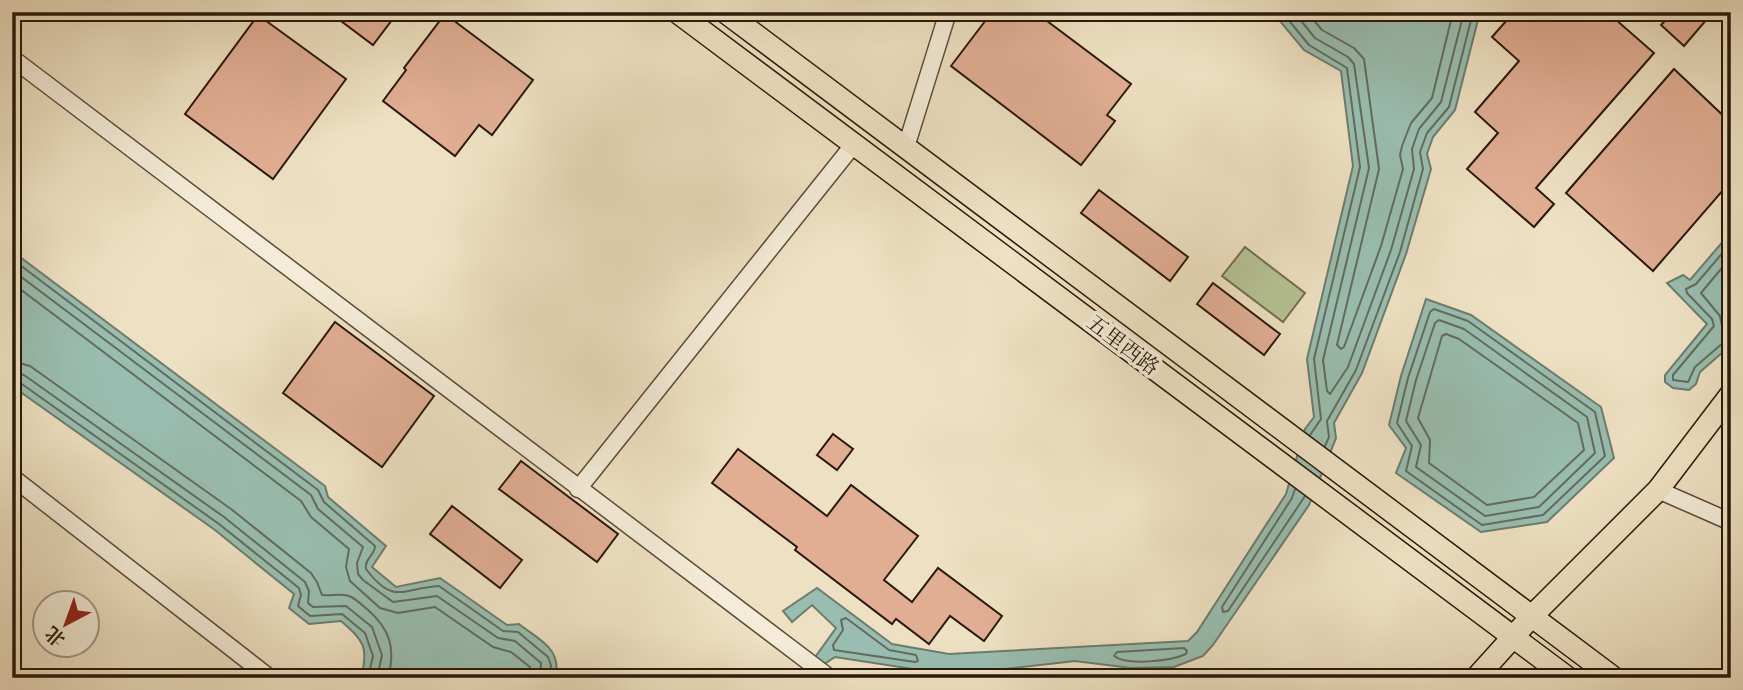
<svg xmlns="http://www.w3.org/2000/svg" width="1743" height="690" font-family="Vollkorn,'Noto Serif SC',serif">
<rect width="100%" height="100%" fill="#eee1c3"/>
<filter id="stains"><feTurbulence type="fractalNoise" baseFrequency=".00286" numOctaves="4"/><feColorMatrix values="0 0 0 0 .2 0 0 0 0 .09 0 0 0 0 .02 0 0 0 .5 -.17"/></filter>
<radialGradient id="worn" r=".72"><stop offset=".6" stop-color="#630" stop-opacity="0"/><stop offset="1" stop-color="#630" stop-opacity=".3"/></radialGradient>
<polygon fill="#b6c395" stroke="#706e50" stroke-width="2" points="1245,247 1305,293 1283,322 1222,276"/>
<g fill="#99beb1" stroke="#6d7c6e" stroke-width="2">
<polygon points="1269,12 1480,12 1455,110 1433,137 1427,154 1431,169 1406,254 1362,373 1334,423 1336,438 1309,505 1213,645 1203,656 1174,667 1131,668 1075,661 952,675 835,657 823,665 816,678 800,678 836,628 812,605 792,622 783,611 817,588 892,644 949,654 1188,641 1197,632 1286,494 1305,429 1314,417 1307,359 1353,166 1341,71 1304,50 1275,15"/>
<polygon points="1731,232 1731,345 1700,372 1696,384 1689,390 1673,388 1665,382 1665,375 1707,324 1667,283 1683,275 1690,280"/>
<path d="M12,251l313,235 3,11 58,49 -14,21 24,20 44,-9 67,47 12,-1c20,16 44,25 36,54h-194c8,-31 3,-37 -20,-57l-32,3 -20,-16 5,-14 -79,-64 -203,-144z"/>
<polygon points="1426,299 1471,315 1601,407 1614,458 1547,522 1481,532 1396,473 1406,448 1389,425 1401,376"/>
</g>
<g fill="none" stroke-linecap="round" stroke-linejoin="round">
<g stroke="#626c5e" stroke-width="2">
<polyline points="1282,12 1309,45 1347,68 1360,167 1314,359 1321,419 1310,435"/>
<polyline points="1294,12 1315,38 1348,57 1354,64 1369,168 1323,360 1327,391 1330,394 1348,367 1391,250 1414,169 1412,149 1419,129 1441,102 1464,12"/>
<polyline points="1307,12 1322,30 1354,48 1364,59 1379,169 1337,345 1341,349 1344,347 1381,246 1403,169 1400,155 1402,146 1411,123 1432,98 1453,12"/>
<polyline points="1731,243 1696,284 1686,289 1687,293 1712,319 1714,326 1673,375 1673,380 1688,382 1695,367 1724,342 1731,340"/>
<polyline points="1731,257 1701,293 1720,316 1723,331 1731,332"/>
<path d="M12,259l306,231 6,12 51,44c0,9 -11,13 -9,23 28,37 37,19 73,17l64,45 15,1 30,25 3,8 -2,13"/>
<polyline points="12,270 311,495 318,509 363,547 357,563 358,574 363,580 393,602 437,596 498,638 515,641 541,663 540,678"/>
<polyline points="12,283 301,501 311,517 349,549 346,567 350,581 380,608 398,613 435,607 493,647 511,652 530,667 530,678"/>
<polygon points="1434,309 1468,321 1595,412 1605,456 1543,515 1482,525 1406,471 1412,446 1397,423 1408,378 1430,312"/>
<polygon points="1439,320 1464,329 1587,417 1595,453 1539,507 1485,516 1416,467 1421,445 1406,421 1416,380 1435,323"/>
<polygon points="1446,334 1459,339 1578,423 1584,450 1534,497 1487,505 1429,463 1430,440 1418,418 1442,336"/>
<path d="M12,361l18,5 201,143 80,64 6,9 5,13c9,1 18,-2 27,1 7,3 12,8 18,13 23,20 29,39 21,69"/>
<polyline points="12,372 24,375 224,517 305,582 309,591 308,603 313,607 346,606 372,627 382,655 377,678"/>
<polyline points="12,380 19,382 219,524 299,588 301,595 298,606 310,616 342,614 365,633 373,656 368,678"/>
<polyline points="1325,446 1329,437 1327,421 1356,370 1400,252 1423,169 1420,152 1427,133 1449,107 1473,12"/>
<polyline points="1295,489 1292,498 1222,607 1223,612 1228,611 1305,496"/>
<polygon points="846,618 889,650 916,655 918,661 915,662 834,650 833,645 843,630 841,620"/>
<path d="M1184,648l3,3 -1,3c-15,7 -59,12 -72,2l3,-4z"/>
</g>
</g>
<g fill="#e1ae94" stroke="#2a190a" stroke-width="2">
<polygon points="329,12 398,12 373,45"/>
<polygon points="992,12 1035,12 1131,84 1107,115 1115,121 1081,165 951,66"/>
<polygon points="1514,12 1607,12 1654,53 1536,188 1554,204 1534,227 1467,169 1498,133 1475,112 1519,61 1492,37"/>
<polygon points="1673,12 1713,12 1684,46 1661,25"/>
<polygon points="445,14 533,80 492,135 479,125 455,156 383,101 406,70 404,68"/>
<polygon points="258,15 346,79 273,179 185,114"/>
<polygon points="1674,69 1731,123 1731,181 1653,271 1566,193"/>
<polygon points="1099,190 1188,257 1170,281 1081,213"/>
<polygon points="1213,283 1280,334 1264,355 1197,304"/>
<polygon points="335,322 434,396 382,467 283,393"/>
<polygon points="833,434 853,449 837,470 817,455"/>
<polygon points="738,449 827,516 851,485 918,536 884,580 912,602 938,568 1002,616 984,641 950,616 929,644 896,619 892,624 795,550 797,547 712,483"/>
<polygon points="521,461 618,534 597,562 499,489"/>
<polygon points="452,506 522,560 500,588 430,534"/>
</g>
<g fill="none" stroke-linecap="round" stroke-linejoin="round">
<g stroke="#5b4b38" stroke-width="19">
<g id="minor">
<polyline points="12,58 830,678"/>
<polyline points="906,147 948,12"/>
<polyline points="12,477 270,678"/>
<polyline points="578,489 854,144"/>
<polyline points="1658,490 1731,522"/>
</g>
</g>
<g stroke="#2a190a" stroke-width="24">
<g id="major">
<polyline points="677,12 1568,678"/>
<polyline points="725,12 1614,678"/>
<polyline points="1476,678 1532,616 1658,490 1731,394"/>
</g>
</g>
<use href="#minor" stroke="#f4ecd8" stroke-width="16"/>
<use href="#major" stroke="#eee1c3" stroke-width="21"/>
</g>
<g text-anchor="middle" stroke-width="7" stroke-linejoin="round" paint-order="stroke">
<g font-size="21" fill="#2a190a" stroke="#f4ecd8">
<text transform="translate(1123 345) rotate(37)" y="7">五里西路</text>
</g>
</g>
<rect width="1743" height="690" fill="none" stroke="#eee1c3" stroke-width="42"/>
<rect x="14" y="14" width="1715" height="662" fill="none" stroke="#2a190a" stroke-width="3.5"/>
<rect x="21" y="21" width="1701" height="648" fill="none" stroke="#2a190a" stroke-width="2"/>
<g transform="translate(66 624) rotate(221)"><circle r="33" fill="#f4ecd8" stroke="#a39886" stroke-width="2"/>
<path d="M0-5L12 26L0 18L-12 26Z" fill="#8f2418"/>
<text y="-10" font-size="19" font-weight="bold" text-anchor="middle" fill="#2a190a">北</text>
</g>
<rect width="100%" height="100%" filter="url(#stains)"/>
<rect width="100%" height="100%" fill="url(#worn)"/>
</svg>
